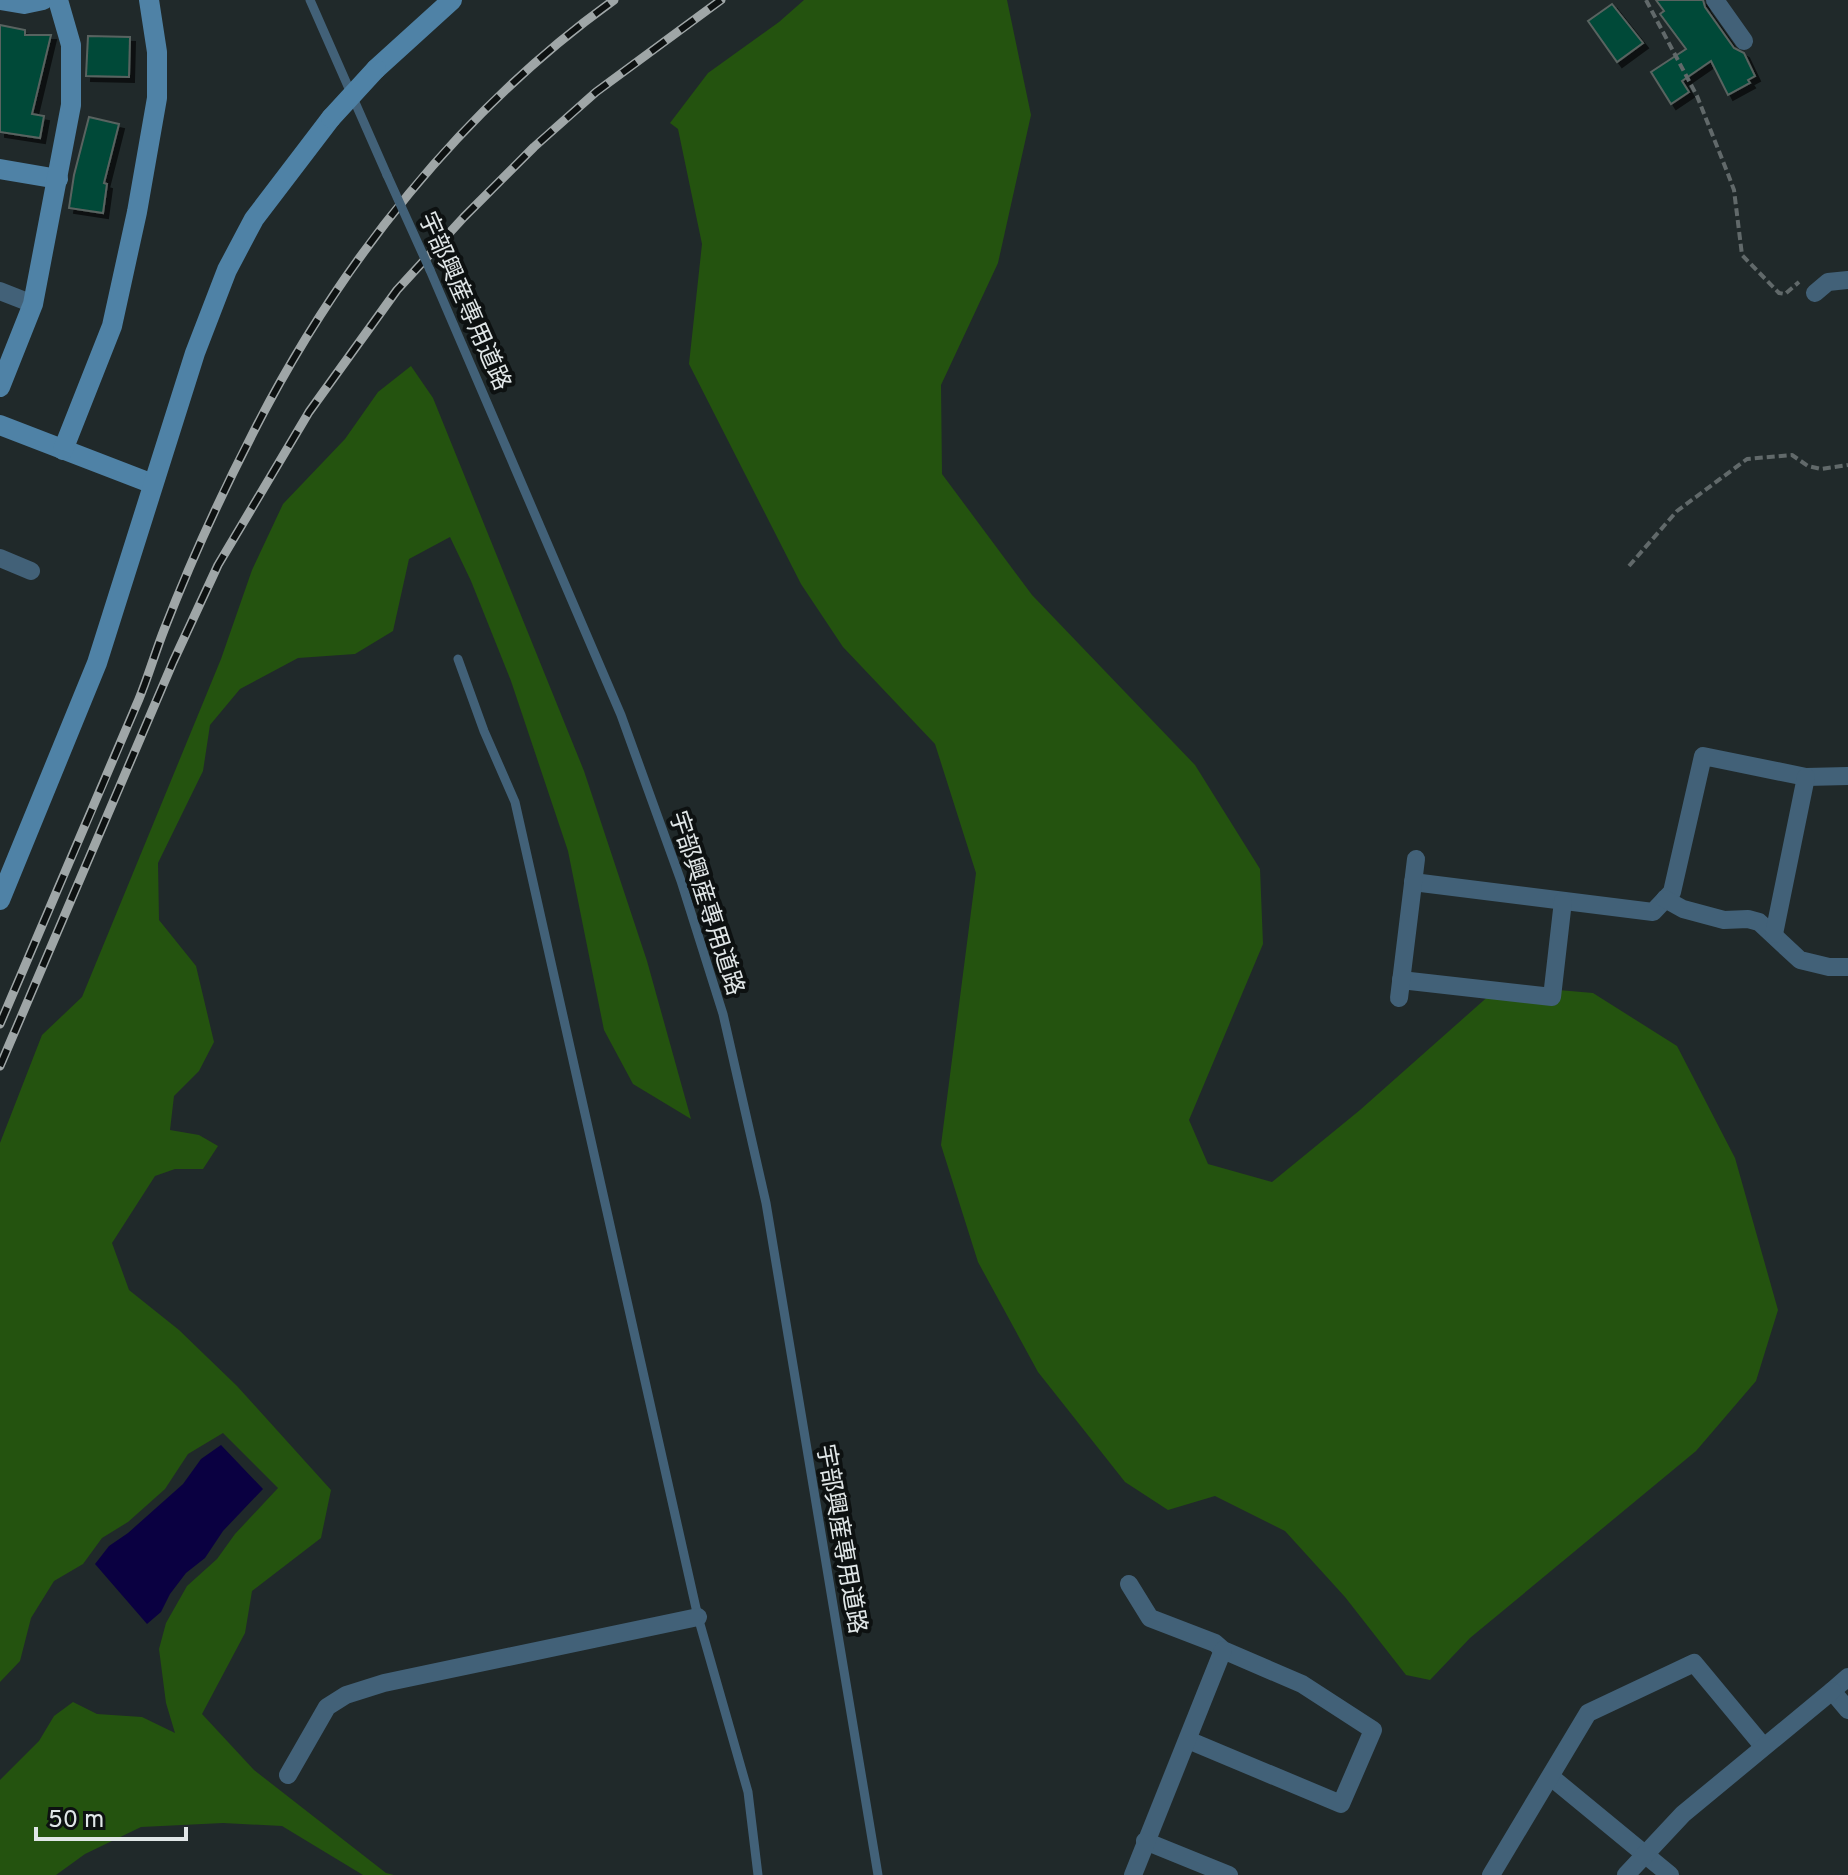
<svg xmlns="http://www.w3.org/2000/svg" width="1848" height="1875" font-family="Overpass,'Noto Sans JP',sans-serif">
<defs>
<filter id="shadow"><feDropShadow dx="5" dy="5" stdDeviation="0" flood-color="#0009"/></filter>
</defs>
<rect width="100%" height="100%" fill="#20292a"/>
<g fill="#24530f">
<polygon points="804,0 1007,0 1031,115 998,263 941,385 942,474 1032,595 1195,765 1260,869 1263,944 1189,1120 1208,1164 1272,1182 1360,1110 1501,985 1593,993 1677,1046 1735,1158 1778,1310 1756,1381 1696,1451 1470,1638 1430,1680 1406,1675 1345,1597 1285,1531 1215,1496 1168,1510 1125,1482 1038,1372 978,1262 941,1145 976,873 935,744 843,647 801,584 689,364 702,244 678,129 670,123 708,73 779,22"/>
<polygon points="411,366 433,398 584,771 647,961 691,1119 633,1084 604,1030 568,851 511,681 471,581 450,537 409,559 393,631 355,654 298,658 240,689 210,725 203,771 158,863 159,920 196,966 214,1042 199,1071 174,1096 170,1130 199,1135 218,1146 203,1169 175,1169 155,1176 112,1243 129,1290 179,1330 237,1386 331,1490 321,1538 252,1591 245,1633 202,1714 254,1770 386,1873 394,1875 363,1875 282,1826 223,1823 141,1827 85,1854 56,1875 0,1875 0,1780 39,1741 54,1716 73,1702 97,1714 142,1717 175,1733 166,1703 159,1649 166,1623 187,1586 217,1559 235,1534 278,1488 223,1433 188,1454 165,1489 128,1522 102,1538 83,1564 54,1581 31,1618 20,1661 0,1682 0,1143 42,1035 82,997 221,659 252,570 283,504 345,439 378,392"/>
</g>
<polygon fill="#0a0041" points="221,1445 263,1489 223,1531 205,1558 186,1573 170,1594 161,1612 147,1624 95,1564 109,1546 128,1533 183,1484 201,1459"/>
<g fill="#004838" stroke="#596360" stroke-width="2" filter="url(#shadow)">
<polygon points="1656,0 1703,0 1705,7 1734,48 1744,53 1755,76 1748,80 1750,83 1728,95 1711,61 1682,81 1689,92 1671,104 1651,72 1686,49 1660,14 1664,11"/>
<polygon points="1612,4 1643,43 1617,62 1588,21"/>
<polygon points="0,25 25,30 25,35 51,35 32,114 44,116 40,138 0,132"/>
<polygon points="88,36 130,37 129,77 86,76"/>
<polygon points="89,117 119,124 104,183 107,184 103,213 69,208 74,175"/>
</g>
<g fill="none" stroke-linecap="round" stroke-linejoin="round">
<g stroke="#61696a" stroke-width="4" stroke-dasharray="8 4" stroke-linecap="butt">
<polyline points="1646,0 1697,96 1728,174 1734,190 1742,255 1779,293 1785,294 1799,282"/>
<polyline points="1629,566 1677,511 1747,459 1792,455 1808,466 1821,469 1848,465"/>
</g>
<g stroke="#426178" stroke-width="9">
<polyline points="310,0 387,175"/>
<polyline points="430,270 621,715 681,881 723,1014 766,1203 878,1875"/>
<polyline points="458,659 484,731 515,802 698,1617 748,1792 758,1875"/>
</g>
<g stroke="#426178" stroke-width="18">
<polyline points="1715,0 1744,41"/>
<polyline points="0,291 33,304"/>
<polyline points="1815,293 1828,282 1848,280"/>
<polyline points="0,558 31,571"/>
<polyline points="1413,882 1653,912 1672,892 1703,756 1806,777 1848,776"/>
<polyline points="1665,899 1683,909 1724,920 1748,919 1759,922 1800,960 1829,967 1848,967"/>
<polyline points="1774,934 1806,777"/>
<polyline points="1401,980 1552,997 1563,901"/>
<polyline points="1399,998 1416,859"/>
<polyline points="1129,1584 1150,1618 1215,1643 1223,1650 1302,1684 1373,1730 1341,1804 1188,1740"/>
<polyline points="1848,1677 1832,1691 1848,1710"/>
<polyline points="288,1775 327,1707 346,1695 384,1683 698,1617"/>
<polyline points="1551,1777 1670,1875"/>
<polyline points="1145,1841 1229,1875"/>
<polyline points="1133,1875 1223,1650"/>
<polyline points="1491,1875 1588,1713 1694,1663 1763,1746"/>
<polyline points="1626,1875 1683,1814 1832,1691"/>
</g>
<g stroke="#4f82a6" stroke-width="20">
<polyline points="1,0 24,4 43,0"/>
<polyline points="376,69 452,0"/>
<polyline points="0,169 58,179"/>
<polyline points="0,387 33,304 71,105 71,45 58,0"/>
<polyline points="0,425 153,484"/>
<polyline points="63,450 112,326 137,212 157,98 157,52 149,0"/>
<polyline points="0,900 97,663 195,353 227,270 254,219 331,118"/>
</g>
<g stroke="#9fa6a7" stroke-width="9">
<g id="rail">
<path d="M0,1024c46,-108 93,-216 139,-325 9,-22 16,-46 25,-69 26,-67 57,-135 90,-199 85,-167 208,-322 360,-431"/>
<polyline points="0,1066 173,662 218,565 309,412 397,290 464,217 534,147 596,92 721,0"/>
</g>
</g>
<use href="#rail" stroke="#0d1111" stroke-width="6" stroke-dasharray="18" stroke-linecap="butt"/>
<polyline stroke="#426178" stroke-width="9" points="387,175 430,270"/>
<polyline stroke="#4f82a6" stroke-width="20" points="331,118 376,69"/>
</g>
<g text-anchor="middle" stroke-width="8" stroke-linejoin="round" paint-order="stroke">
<g font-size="24" fill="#e0e6e7" stroke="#0d1111">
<text transform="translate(465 301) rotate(66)" y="8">宇部興産専用道路</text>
<text transform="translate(707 903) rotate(72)" y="8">宇部興産専用道路</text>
<text transform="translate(842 1539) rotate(80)" y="8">宇部興産専用道路</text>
</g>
</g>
<path d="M36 1827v12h150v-12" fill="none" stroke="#e0e6e7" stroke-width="4"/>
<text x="48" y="1827" font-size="24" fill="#e0e6e7" stroke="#0d1111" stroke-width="6" paint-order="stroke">50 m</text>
</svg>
